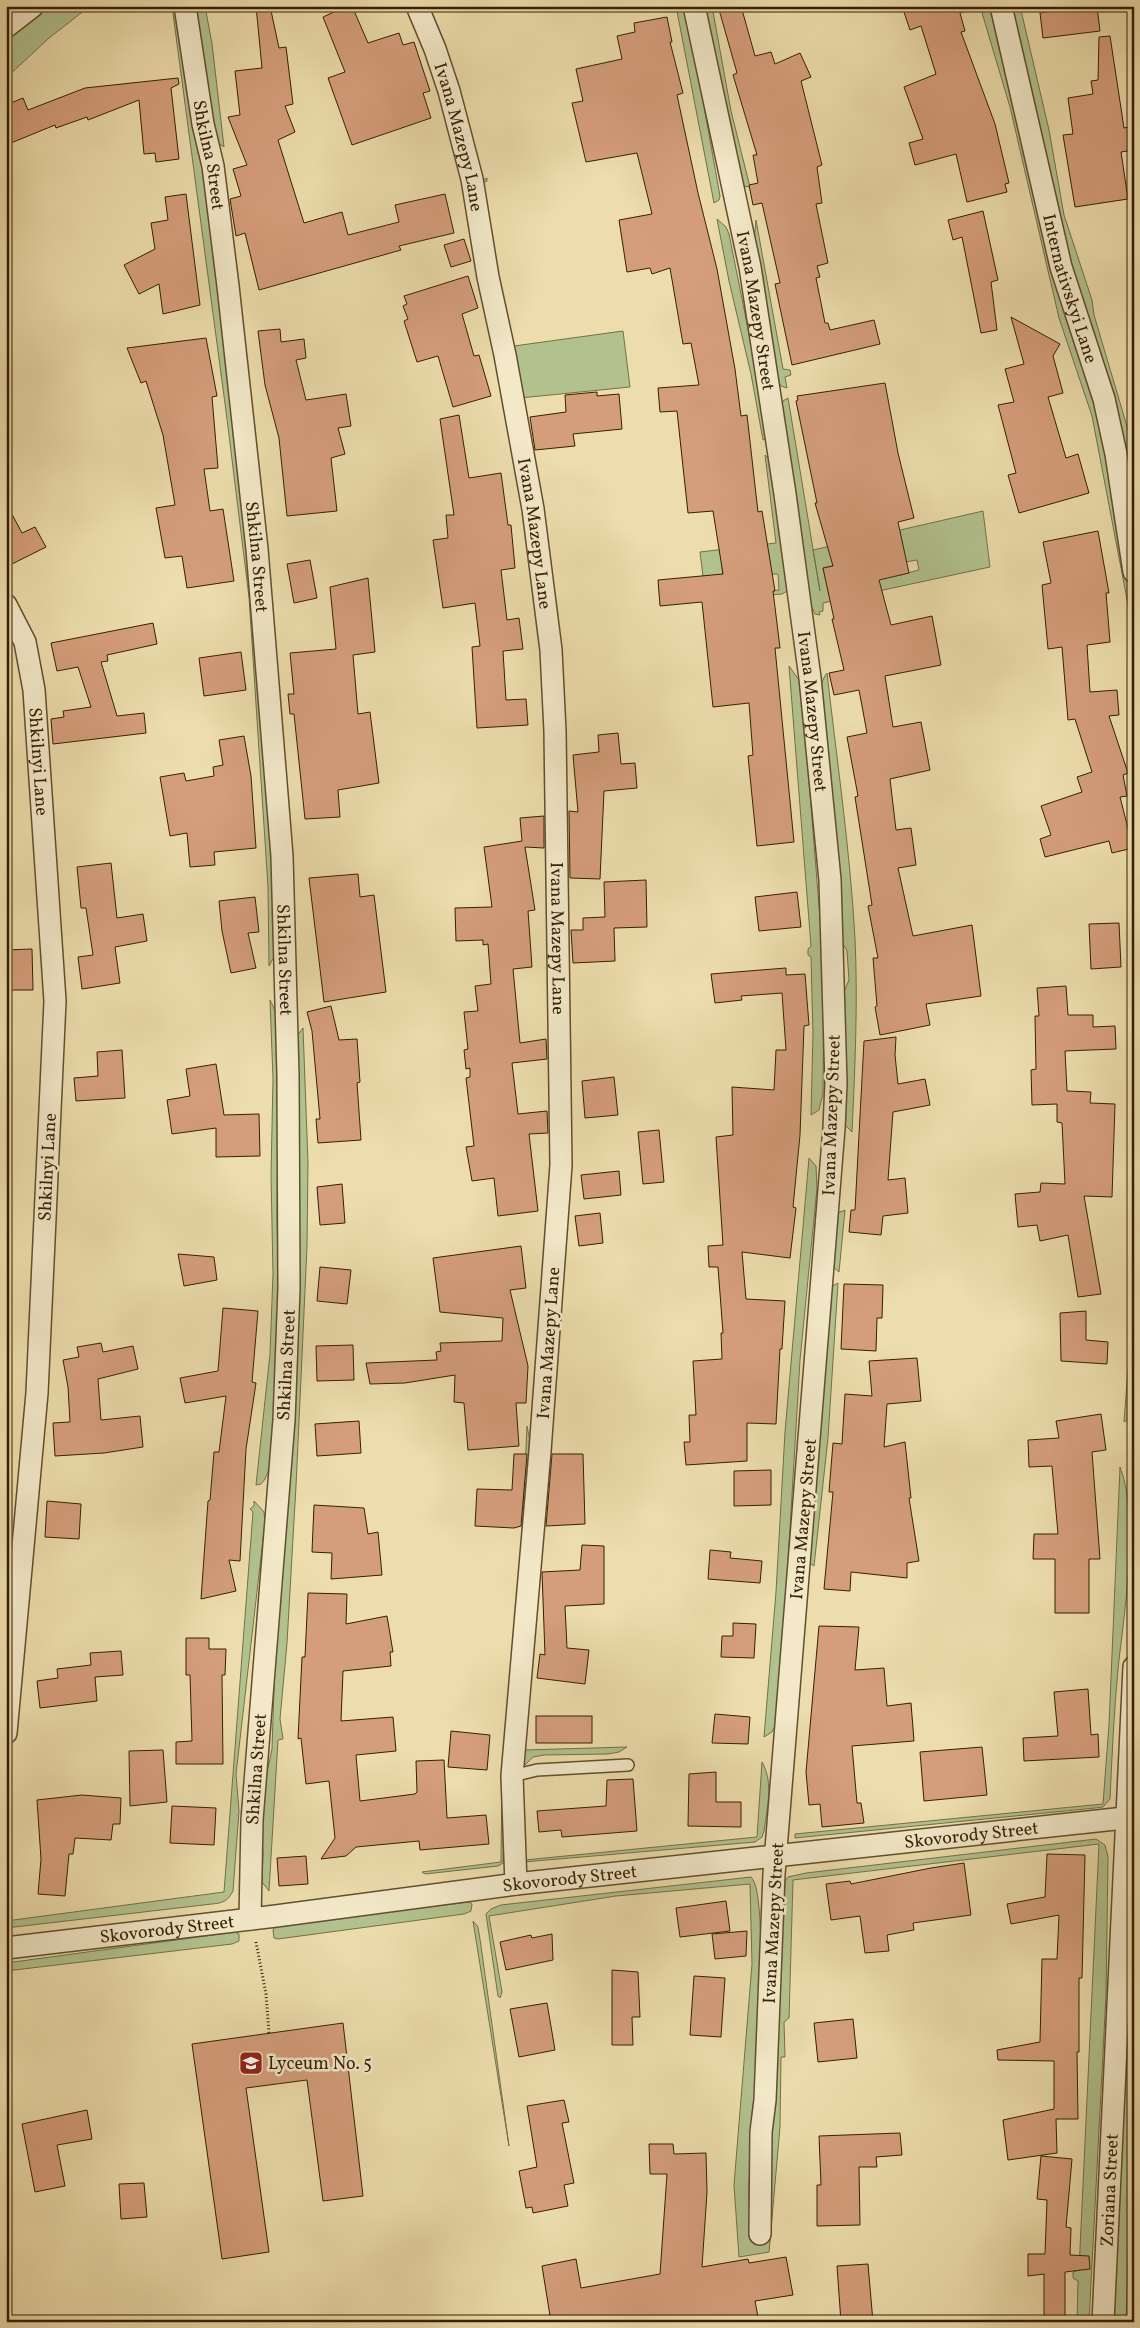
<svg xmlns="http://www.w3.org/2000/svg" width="1140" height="2328" font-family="Vollkorn,serif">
<rect width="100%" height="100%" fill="#edddac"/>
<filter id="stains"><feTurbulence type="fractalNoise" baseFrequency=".004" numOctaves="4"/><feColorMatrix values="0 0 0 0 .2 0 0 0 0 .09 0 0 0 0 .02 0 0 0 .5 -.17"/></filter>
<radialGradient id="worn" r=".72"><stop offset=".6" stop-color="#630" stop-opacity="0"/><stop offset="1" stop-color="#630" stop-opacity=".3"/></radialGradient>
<g fill="#b2c28e" stroke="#737049" fill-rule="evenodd">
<polygon points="44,6 90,6 49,38 6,78 6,36"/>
<polygon points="172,6 180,6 204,169 237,439 278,885 274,957 269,966 268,887 249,597 226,411"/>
<polygon points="193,6 205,6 212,44 224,147 218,143 212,135"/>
<polygon points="676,6 686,6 720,196 719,200 714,203"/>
<polygon points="701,6 712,6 731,111 750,187 742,186"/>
<path d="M980,6h10l12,51c39,141 83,282 110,426 9,50 22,102 22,153l-42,-220 -33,-98 -49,-211z"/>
<polygon points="1008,6 1020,6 1049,130 1064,215 1092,300 1094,315 1134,450 1134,515 1056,216"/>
<polygon points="487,178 487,181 480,185 502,296 514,346 623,331 630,387 520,398 479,182"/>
<polygon points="717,219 726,227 729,234 769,434 768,438 763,440 751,374 729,281"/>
<polygon points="756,220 783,369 790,370 791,375 785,377 787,388 781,386 777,379 754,242"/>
<path d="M788,398l32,193 -7,-41 170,-39 7,56 -167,36v8l-4,1 1,3 -5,-1 -8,-17 -26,-188 2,-8zM917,560l2,10 -23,6 9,-14zM845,563l27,23 -43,9 -6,-27z"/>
<path d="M765,455l7,6 17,129 -7,4 -76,7 -6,-49 76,-9zM721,557l49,17h8l1,16 -54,5z"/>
<polygon points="789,666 799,680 802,694 824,968 823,1094 819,1110 811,1115 813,1033 811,957 808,955 808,949 811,946"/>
<path d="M827,673c10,88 23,177 28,265 3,65 0,129 -3,194l-7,-7 -1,-133 5,-12 -2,-29 -5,-9c-5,-71 -6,-143 -18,-213 -2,-17 -9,-41 3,-56z"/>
<path d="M270,1000c9,15 8,34 9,52 3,53 -2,105 -2,159 0,42 10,252 -16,273l-5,1 14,-131 3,-80 -2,-99 2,-96z"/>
<polygon points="303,1028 308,1163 307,1247 296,1486 287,1643 280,1719 283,1739 278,1740 269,1891 262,1882 263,1854 260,1806 272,1749 296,1037"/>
<polygon points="809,1158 816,1166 817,1188 800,1360 786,1596 776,1724 772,1732 764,1737 776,1592 785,1432"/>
<polygon points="845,1210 839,1272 830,1264 835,1214"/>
<polygon points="838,1283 828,1438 814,1566 810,1563 829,1288"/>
<polygon points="1134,1291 1134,1412 1129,1419 1124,1422"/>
<polygon points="527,1426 530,1441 524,1546 505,1788 503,1863 498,1866 425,1874 422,1872 501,1862 502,1782 522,1534"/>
<path d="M1120,1467c20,51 4,146 -2,202 -4,43 -6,86 -8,130l-7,8 -8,1 -300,30v-4l308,-30 6,-79z"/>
<path d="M254,1501l10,11 1,10 -29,252 3,37 -6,80c-5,10 -10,12 -21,13l-206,24v-7l218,-29 29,-380 -3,-3 4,-3z"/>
<polygon points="627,1747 619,1752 608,1754 544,1755 533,1757 523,1767 525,1750"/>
<path d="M762,1762c12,21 5,46 2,69l-2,6 -7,5 -231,20 1,-2 232,-23z"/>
<path d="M1096,1839l9,6 3,12 -2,138 -17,327h-12l1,-41 -5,-3v-6l6,-2 20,-426 -306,36 -4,138 -5,4 1,35h-4l-1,70 -11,125 -30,5 -5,-72 18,-221 -2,-80 -134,12 -127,20 13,76 -2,6 -2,-2 -12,-82 5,-5 10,-4 250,-28c22,20 0,264 -2,306 -1,15 1,30 1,46l16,-98 14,-156 5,-94 3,-4 18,-4z"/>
<polygon points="1134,1865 1134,2053 1126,2322 1111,2322"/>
<polygon points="469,1902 472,1904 471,1911 464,1914 278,1939 274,1938 273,1930 275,1927 279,1925"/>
<polygon points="473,1921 478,1927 480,1939 509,2146"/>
<polygon points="235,1932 239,1934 239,1941 232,1944 6,1971 6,1963"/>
</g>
<g fill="#d59e7b" stroke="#341f04">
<polygon points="256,6 270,6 279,48 286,47 293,104 285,106 295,132 278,140 304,223 342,212 348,235 399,222 395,205 445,194 454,233 399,246 401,250 259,290 245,233 236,236 230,199 241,196 233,169 247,165 228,117 240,115 235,71 262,68"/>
<polygon points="347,6 352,6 368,43 399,33 403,45 414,42 430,91 423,93 431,118 352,145 328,78 345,72 323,17"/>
<polygon points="718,6 741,6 755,56 771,52 775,64 800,53 811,77 801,81 822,165 817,167 822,203 816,204 828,263 817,266 820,277 816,278 825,323 828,323 830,330 874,320 880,344 792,365 775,284 780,283 762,203 753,205 749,185 758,183 753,155 757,155 733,75 737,73"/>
<polygon points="902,6 968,6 969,10 960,13 965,31 961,32 995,124 1009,183 1005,184 1007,192 967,202 956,154 915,165 909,143 923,139 904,87 936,74 921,26 910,30"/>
<polygon points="1073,6 1097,6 1100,31 1043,38 1040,13 1073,8"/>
<polygon points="667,17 672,42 670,42 683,93 677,95 698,193 717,269 735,369 741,416 747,415 758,512 762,511 775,591 773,591 780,648 775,648 794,842 757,846 748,756 753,755 749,703 713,707 702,602 660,606 658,580 723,574 713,511 688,513 677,411 660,412 658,388 699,385 691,343 683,344 670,268 652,274 650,268 627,272 619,220 652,214 637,153 586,162 572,103 583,101 576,69 622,59 617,36 635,32 634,23"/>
<polygon points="1110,36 1124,128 1134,126 1134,150 1121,152 1128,199 1075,207 1063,135 1073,134 1068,98 1093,94 1091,81 1098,80 1099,37"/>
<polygon points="178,78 179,84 171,88 179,159 156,162 155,153 144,154 139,100 88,120 87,117 56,128 55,125 6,145 6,105 23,98 28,110 85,88"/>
<polygon points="186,194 200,305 163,314 159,284 139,294 124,265 155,249 151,223 168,220 165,197"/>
<polygon points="983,211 998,280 991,282 997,330 981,333 962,237 953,240 948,220"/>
<polygon points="464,239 471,261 451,267 444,245"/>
<polygon points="468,276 478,308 462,314 474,356 479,355 491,396 453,407 438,356 417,362 404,321 408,319 403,306 407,304 404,296"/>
<polygon points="1011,317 1060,344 1053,356 1063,393 1048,397 1066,458 1078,454 1089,493 1019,513 1008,475 1016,473 998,405 1014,402 1005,369 1024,364"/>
<polygon points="280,329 281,342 304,339 306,358 296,360 306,400 346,394 351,426 338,428 345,454 331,458 337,511 287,516 279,438 265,385 258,331"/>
<polygon points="206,338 217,396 212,397 218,468 204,469 210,511 223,509 234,581 187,588 182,556 165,558 156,508 175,505 163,435 146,381 141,383 127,348"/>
<polygon points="885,383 898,453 914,518 898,522 909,573 879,580 891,625 932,616 941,665 885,676 893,727 921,722 930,770 890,779 896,830 911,828 916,865 898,868 913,936 972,925 981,996 926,1004 930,1025 880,1035 875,1007 877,1006 873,958 878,958 868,906 872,905 855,797 858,796 847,737 867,733 859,690 834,695 829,673 844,670 832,619 834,619 823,568 833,566 815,503 817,503 796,401 798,400 797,396"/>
<polygon points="597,392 597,396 619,394 622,429 573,434 575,446 535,450 530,417 566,412 565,395"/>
<polygon points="459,415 469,478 501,473 508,525 511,525 515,568 501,570 507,620 519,618 523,649 503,651 506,700 526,699 528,725 477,728 472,647 480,646 475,603 443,608 433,540 448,538 446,515 454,515 440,419"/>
<polygon points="6,503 22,533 35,527 46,547 6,567"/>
<polygon points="1098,531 1109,593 1106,593 1110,642 1087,645 1090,692 1117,690 1119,715 1109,716 1128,773 1123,775 1127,796 1120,797 1133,848 1112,853 1109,841 1045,857 1040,839 1051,835 1041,806 1082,792 1077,777 1092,772 1075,719 1068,720 1062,647 1048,649 1042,585 1051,583 1043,542"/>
<polygon points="310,560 317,598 294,603 287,564"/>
<polygon points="368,578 375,652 353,655 358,714 370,712 379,783 338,790 340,817 305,819 294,714 290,714 288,694 294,694 290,653 336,649 330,587"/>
<polygon points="153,623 157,644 107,655 108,661 101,662 117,716 144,713 146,733 53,744 51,719 64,717 63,711 91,707 78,667 57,671 51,643"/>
<polygon points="241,652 246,690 204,696 199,658"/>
<polygon points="618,733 621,764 635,763 637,788 604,791 600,879 570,878 569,811 578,812 573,755 599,752 598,735"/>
<polygon points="244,736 251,776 256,848 214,852 215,865 190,867 187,833 170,836 160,777 184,773 186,781 214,776 213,767 223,765 219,740"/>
<polygon points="544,816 544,848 525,847 535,910 528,911 532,967 513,969 520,1043 546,1039 547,1059 512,1063 518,1114 547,1111 548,1133 529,1134 538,1211 498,1216 494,1178 472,1181 466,1147 474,1146 466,1078 470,1077 470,1068 466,1069 464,1050 468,1049 464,1012 478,1011 475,986 491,984 488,944 483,945 483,940 456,941 455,908 492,907 484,847 522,841 520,818"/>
<polygon points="111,863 117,918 143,914 147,941 115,947 120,983 82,989 78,957 93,955 86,908 81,908 77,867"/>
<polygon points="358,874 360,897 374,895 386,992 324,1002 309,878"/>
<polygon points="646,880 647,927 614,928 615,961 573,963 571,930 583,930 583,918 605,917 604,882"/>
<polygon points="797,892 801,927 759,931 755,897"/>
<polygon points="255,897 259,932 248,933 256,968 231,973 222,931 219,901"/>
<polygon points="1119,923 1121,967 1091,969 1089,924"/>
<polygon points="32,949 33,990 6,990 6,950"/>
<polygon points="786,968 786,975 805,974 809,1025 804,1026 800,1135 793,1207 796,1208 790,1258 742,1252 746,1299 785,1301 782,1349 780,1349 776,1424 747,1423 747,1461 686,1465 684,1442 690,1442 689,1415 696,1415 693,1361 722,1359 721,1333 723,1333 718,1267 709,1267 708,1246 723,1245 716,1137 733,1135 732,1087 774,1090 776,1050 786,1050 782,993 741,996 742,1000 715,1003 711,974"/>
<polygon points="1066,986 1068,1015 1093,1015 1093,1027 1115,1026 1116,1049 1065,1051 1067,1091 1091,1092 1090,1103 1115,1104 1112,1197 1084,1196 1101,1294 1078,1297 1068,1235 1040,1241 1037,1225 1018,1227 1015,1194 1040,1192 1041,1183 1065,1184 1062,1123 1057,1122 1057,1104 1032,1105 1031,1070 1036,1069 1035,1016 1039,1016 1037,988"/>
<polygon points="331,1006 339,1040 357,1039 360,1082 357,1083 361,1140 318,1143 316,1119 320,1119 312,1031 307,1012"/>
<polygon points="896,1037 895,1055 898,1084 925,1079 930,1105 893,1112 888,1180 905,1178 908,1213 883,1216 881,1235 849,1232 851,1210 855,1210 864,1041"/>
<polygon points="122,1050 125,1098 76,1101 74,1078 98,1076 97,1052"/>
<polygon points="216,1064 224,1115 259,1114 260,1156 216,1157 216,1128 172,1134 167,1100 190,1096 186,1069"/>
<polygon points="614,1077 618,1115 585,1118 582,1081"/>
<polygon points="659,1130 664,1182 643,1184 638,1132"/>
<polygon points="619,1171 621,1195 584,1199 581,1175"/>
<polygon points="342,1184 345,1223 320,1225 317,1187"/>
<polygon points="600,1213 603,1243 579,1246 575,1216"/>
<polygon points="521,1246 526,1288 510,1290 528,1366 526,1403 516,1403 519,1446 468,1450 464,1403 454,1402 455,1375 405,1383 370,1384 366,1363 437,1360 436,1352 441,1351 440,1343 502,1341 503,1318 440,1312 433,1258"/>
<polygon points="178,1254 214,1257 217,1280 184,1286"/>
<polygon points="320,1267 351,1270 347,1304 317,1301"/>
<polygon points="844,1284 883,1285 882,1318 877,1318 876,1351 841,1349"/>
<polygon points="223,1308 258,1311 252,1382 256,1383 246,1449 240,1561 229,1560 236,1591 201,1599 208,1501 210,1500 214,1452 219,1452 226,1396 185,1403 180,1378 218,1371"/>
<polygon points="1086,1311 1086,1340 1108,1342 1107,1364 1061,1361 1060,1313"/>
<polygon points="101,1343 103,1352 133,1346 138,1369 98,1379 101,1420 140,1416 143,1447 104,1453 55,1456 53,1423 70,1422 68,1387 63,1360 79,1357 77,1347"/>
<polygon points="353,1345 354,1380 317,1381 316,1346"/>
<polygon points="917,1358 921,1401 887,1404 884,1447 905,1442 911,1498 909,1498 919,1561 907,1563 907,1578 851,1572 850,1591 824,1589 833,1492 829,1492 833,1443 842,1444 845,1394 872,1396 869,1361"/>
<polygon points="1101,1414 1106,1450 1092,1452 1100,1559 1089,1559 1089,1613 1055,1613 1055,1559 1033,1559 1034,1534 1058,1534 1052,1466 1029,1467 1028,1440 1059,1438 1056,1421"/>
<polygon points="359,1421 361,1453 317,1456 315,1424"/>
<polygon points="514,1454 527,1454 521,1526 514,1528 475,1526 477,1489 512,1490"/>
<polygon points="552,1454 583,1454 585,1524 546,1526"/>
<polygon points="771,1470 771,1505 734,1506 734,1471"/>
<polygon points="47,1501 81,1504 79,1539 45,1537"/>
<polygon points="314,1505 364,1508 368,1534 378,1532 382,1575 331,1579 332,1553 312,1552"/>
<polygon points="582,1545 604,1546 604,1604 565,1606 567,1648 589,1650 585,1684 537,1678 540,1654 545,1655 542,1572 580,1570"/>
<polygon points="710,1550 731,1552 730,1558 762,1561 760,1583 708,1579"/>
<polygon points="308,1593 347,1594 346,1624 387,1616 393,1652 390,1652 391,1666 343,1671 341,1721 393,1717 396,1751 356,1755 360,1801 415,1794 417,1792 416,1761 444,1760 447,1818 486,1815 489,1844 420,1850 419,1841 356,1847 346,1856 321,1859 335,1838 329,1781 306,1784 301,1738 298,1739 302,1657 305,1657"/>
<polygon points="733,1623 756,1624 754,1658 721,1657 722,1636 733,1636"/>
<polygon points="819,1626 859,1627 855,1670 884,1668 887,1706 911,1703 914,1741 852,1746 857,1803 861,1803 864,1823 822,1827 820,1804 809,1805 806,1772"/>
<polygon points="186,1638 209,1638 209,1649 226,1649 225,1675 222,1675 223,1764 176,1764 176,1742 192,1741 190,1675 186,1675"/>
<polygon points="121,1651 123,1675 95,1677 97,1701 40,1708 37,1681 58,1678 57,1669 91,1665 90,1653"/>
<polygon points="1088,1689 1091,1735 1098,1734 1099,1757 1024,1761 1023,1738 1058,1736 1054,1692"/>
<polygon points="715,1714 750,1717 748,1744 712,1743"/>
<rect x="536" y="1716" width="56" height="27"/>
<polygon points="451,1731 490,1735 487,1770 448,1767"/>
<polygon points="982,1747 987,1795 924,1801 920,1752"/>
<polygon points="163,1750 167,1802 130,1806 129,1751"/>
<polygon points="716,1772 716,1802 741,1802 741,1827 688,1826 689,1774"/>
<polygon points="633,1779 637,1831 562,1837 561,1830 539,1832 537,1811 606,1806 607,1780"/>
<polygon points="82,1795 121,1798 120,1824 113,1824 111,1840 75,1838 73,1854 69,1854 65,1896 38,1894 41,1859 37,1800"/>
<polygon points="172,1806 216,1808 214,1845 170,1843"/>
<polygon points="1047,1854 1085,1855 1082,1978 1079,1978 1079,2052 1077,2052 1078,2119 1056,2119 1057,2153 1008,2160 1003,2120 1054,2109 1054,2061 998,2060 997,2050 1040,2042 1042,1959 1057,1959 1059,1915 1011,1924 1007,1904 1045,1897"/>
<polygon points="306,1856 308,1884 279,1886 277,1858"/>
<polygon points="964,1863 971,1915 913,1923 914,1930 887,1935 889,1951 865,1953 860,1916 831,1920 826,1884 850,1881 851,1884 931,1868"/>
<polygon points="726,1901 730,1931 680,1937 676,1908"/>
<polygon points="747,1931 746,1956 715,1959 712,1934"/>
<polygon points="552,1934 553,1960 506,1970 500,1942 531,1935 532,1938"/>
<polygon points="612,1970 638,1972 640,2017 632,2017 633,2045 612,2045"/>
<polygon points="694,1976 725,1978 721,2037 690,2035"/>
<polygon points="547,2003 555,2050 519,2057 510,2009"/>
<polygon points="853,2019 857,2058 818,2062 814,2023"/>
<polygon points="343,2023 363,2196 323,2201 307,2080 246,2088 269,2252 222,2259 192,2044"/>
<polygon points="564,2100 569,2122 562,2123 574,2183 564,2185 568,2206 533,2213 532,2207 526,2208 519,2171 537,2167 527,2106"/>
<polygon points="87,2110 92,2139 57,2145 65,2186 35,2192 22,2124"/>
<polygon points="900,2133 902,2155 876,2157 877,2167 859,2167 860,2225 817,2226 817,2185 821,2185 819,2136"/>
<polygon points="649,2144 673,2144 674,2154 706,2153 707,2192 702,2267 748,2259 749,2263 786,2257 793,2295 755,2301 759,2322 551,2322 542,2266 576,2259 581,2288 660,2274 667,2174 650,2174"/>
<polygon points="1041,2156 1072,2159 1066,2227 1071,2228 1070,2255 1089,2256 1090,2269 1065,2272 1065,2322 1044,2322 1044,2274 1028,2276 1028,2254 1045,2254 1047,2200 1037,2199"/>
<polygon points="144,2183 147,2217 121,2219 119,2184"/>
<polygon points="868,2264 873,2322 841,2322 837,2266"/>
</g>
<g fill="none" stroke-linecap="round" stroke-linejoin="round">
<g stroke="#624e2e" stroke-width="14">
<polyline id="service" points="512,1776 537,1770 628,1765"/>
</g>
<g stroke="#624e2e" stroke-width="24">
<g id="minor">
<path id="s1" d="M185,6l18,118 10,42 15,120 29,263 25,307 6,219 1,213 -5,132 -32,400 -2,99"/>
<path id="s2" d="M417,6l18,43 14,42 23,88 16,98 17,78 28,154 18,141 4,81 6,434 -21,286 -28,325 4,108"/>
<path id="s3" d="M694,6l56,261 35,227 25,184 20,202 6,203 -2,45 -60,746 -9,226 -4,32 -1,102"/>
<path id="s4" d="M1001,6l60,261 43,132 12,55 18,118"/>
<polyline points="6,27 33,6"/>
<path id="s5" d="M6,605l19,37 9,48 21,311 -18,392 -31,340"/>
<path id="s6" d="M6,1948l270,-32 240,-32 618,-67"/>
<path id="s7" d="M1103,2322l31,-655"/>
</g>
</g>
<polyline stroke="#341f04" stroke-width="3" stroke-dasharray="1 2.5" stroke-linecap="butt" points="256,1942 266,1994 269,2033"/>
<use href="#service" stroke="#f3e9c9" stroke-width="11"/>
<use href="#minor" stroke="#f3e9c9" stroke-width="21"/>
</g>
<defs>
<g id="school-square" transform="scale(1.25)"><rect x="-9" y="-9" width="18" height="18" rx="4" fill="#8f2418" stroke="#f3e9c9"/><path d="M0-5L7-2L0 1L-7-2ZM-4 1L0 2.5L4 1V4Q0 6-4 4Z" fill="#fff"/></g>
</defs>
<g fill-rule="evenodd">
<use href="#school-square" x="251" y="2063"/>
</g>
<g text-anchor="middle" stroke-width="5" stroke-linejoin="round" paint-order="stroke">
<g font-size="18" fill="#341f04" stroke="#f3e9c9">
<text dy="6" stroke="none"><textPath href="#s2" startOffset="138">Ivana Mazepy Lane</textPath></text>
<text dy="6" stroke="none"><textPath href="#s1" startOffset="151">Shkilna Street</textPath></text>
<text dy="6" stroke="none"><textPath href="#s4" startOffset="291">Internativskyi Lane</textPath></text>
<text dy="6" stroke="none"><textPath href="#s3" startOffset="311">Ivana Mazepy Street</textPath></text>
<text dy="6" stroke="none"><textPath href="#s2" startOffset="542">Ivana Mazepy Lane</textPath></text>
<text dy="6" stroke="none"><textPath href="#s1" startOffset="556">Shkilna Street</textPath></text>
<text dy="6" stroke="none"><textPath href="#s3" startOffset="716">Ivana Mazepy Street</textPath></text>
<text dy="6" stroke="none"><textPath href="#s5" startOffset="162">Shkilnyi Lane</textPath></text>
<text dy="6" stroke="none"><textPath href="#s2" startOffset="948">Ivana Mazepy Lane</textPath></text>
<text dy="6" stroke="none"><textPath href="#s1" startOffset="960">Shkilna Street</textPath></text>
<text transform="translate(831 1115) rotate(-88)" y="6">Ivana Mazepy Street</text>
<text transform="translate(47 1167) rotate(-87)" y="6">Shkilnyi Lane</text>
<text transform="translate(548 1343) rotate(-86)" y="6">Ivana Mazepy Lane</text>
<text transform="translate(286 1365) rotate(-87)" y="6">Shkilna Street</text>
<text transform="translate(803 1519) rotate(-85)" y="6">Ivana Mazepy Street</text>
<text transform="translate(256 1769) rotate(-86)" y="6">Shkilna Street</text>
<text dy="6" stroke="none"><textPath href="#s6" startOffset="972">Skovorody Street</textPath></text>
<text dy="6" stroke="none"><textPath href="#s6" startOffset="568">Skovorody Street</textPath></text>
<text transform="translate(773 1923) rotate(-87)" y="6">Ivana Mazepy Street</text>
<text dy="6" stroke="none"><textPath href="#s6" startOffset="162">Skovorody Street</textPath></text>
<text dy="6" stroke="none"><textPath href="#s7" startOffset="132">Zoriana Street</textPath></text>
</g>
<g font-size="18" fill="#341f04" stroke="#f3e9c9" text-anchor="start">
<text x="268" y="2069">Lyceum No. 5</text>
</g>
</g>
<rect width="1140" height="2328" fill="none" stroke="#edddac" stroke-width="25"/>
<rect x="8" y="8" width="1125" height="2313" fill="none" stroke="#341f04" stroke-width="2.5"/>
<rect x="12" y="12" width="1115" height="2303" fill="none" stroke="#341f04"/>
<rect width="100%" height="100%" filter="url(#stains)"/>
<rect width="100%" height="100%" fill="url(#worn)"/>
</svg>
